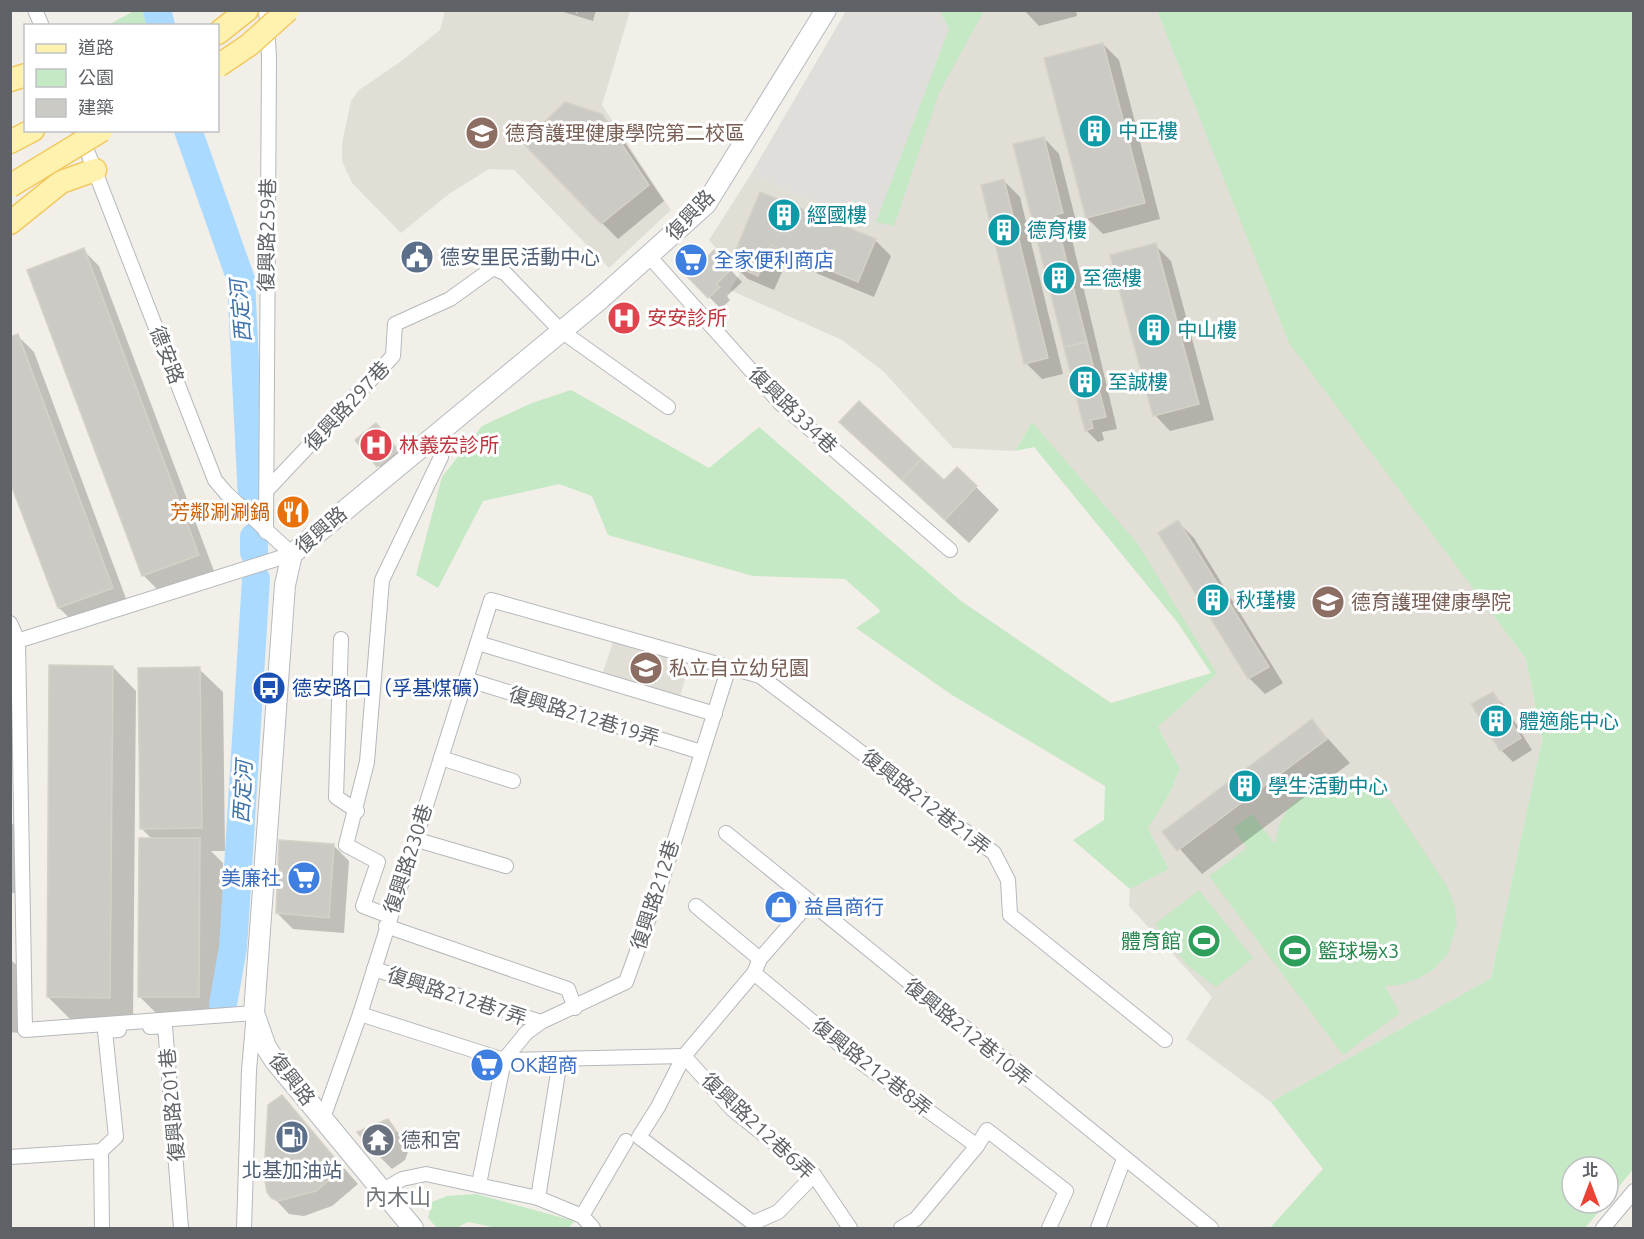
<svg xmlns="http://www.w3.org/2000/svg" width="1644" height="1239" font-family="Ubuntu,'Noto Sans TC',sans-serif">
<rect width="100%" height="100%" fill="#f1efe8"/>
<polygon fill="#e0deda" points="846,11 984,11 894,226 890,230 780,188 751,174"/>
<g fill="#e1ded6">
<polygon points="445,11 630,11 602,105 671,210 609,268 514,170 489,169 449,194 401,233 352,183 342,161 342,143 351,101 359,90 400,62 440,30"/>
<polygon points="984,11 1157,11 1290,343 1526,659 1542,740 1491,978 1271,1102 1186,1039 1212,997 1129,906 1130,889 1169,869 1148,828 1169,795 1180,769 1158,727 1217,674 1032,422 1015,451 953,448 883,371 842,340 730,290 740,274 709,240 751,174 780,188 890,230 894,226 939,93"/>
<polygon points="615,636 691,658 679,700 601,678"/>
</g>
<g fill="#c5e8c5">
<polygon points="159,10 164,25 110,24 134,11"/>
<polygon points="940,11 984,11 939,93 894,226 876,222 949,29"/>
<polygon points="1157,11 1633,11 1634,1168 1608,1200 1608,1167 1572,1167 1572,1203 1606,1203 1585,1228 1270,1228 1323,1169 1271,1102 1491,978 1542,740 1526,659 1289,343"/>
<polygon points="571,390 709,468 759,427 961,601 1111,703 1211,673 1178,623 1034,447 1015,451 1032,422 1138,544 1217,674 1158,727 1180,769 1169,795 1148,828 1169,869 1130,889 1073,840 1104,820 1105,786 952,695 856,628 881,611 845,579 753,576 608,535 592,496 559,484 483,501 438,588 416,575 442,477 482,426 532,403"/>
<path d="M1334,785h17l39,15 58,88 7,19 2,17 -9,30 -15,16 -14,8 -19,7 -15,1 15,27 -57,42 -134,-179 38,-28 -14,-20 19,-14 23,30c6,-38 23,-50 59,-59z"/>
<polygon points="1199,890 1253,958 1216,987 1188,966 1155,924"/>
<polygon points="476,1194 574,1221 569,1228 497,1228 468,1222 456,1228 437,1228 428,1218 432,1202 447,1196"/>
</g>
<g fill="#0003">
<polygon points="557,10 574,10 577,14 578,10 596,10 593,21"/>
<polygon points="1024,10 1076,10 1077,16 1039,26"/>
<polygon points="1103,44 1119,60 1160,219 1103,234 1087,218 1046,59"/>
<polygon points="602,115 618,132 664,201 618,239 602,223"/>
<polygon points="1044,138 1059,154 1078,229 1070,231 1117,429 1102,432 1104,440 1098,442 1086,430"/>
<polygon points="1004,181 1020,197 1063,374 1042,379 1026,363"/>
<polygon points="761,194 875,240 891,256 874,297 787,261 774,290 748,279 732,264"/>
<polygon points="1155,245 1171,261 1214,420 1170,431 1155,415"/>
<polygon points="83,250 99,266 214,571 159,591 143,575"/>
<polygon points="714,252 742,282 727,296 730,300 721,309 678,265 702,264"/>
<polygon points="18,336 34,352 128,604 75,623 59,608"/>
<polygon points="383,433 404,459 386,474 357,440"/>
<polygon points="864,445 944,483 976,487 999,510 969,543"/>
<polygon points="1178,522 1194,538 1283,683 1265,694 1249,678"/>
<polygon points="113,667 136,691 133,1021 72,1021 48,997"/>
<polygon points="199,669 223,692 225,851 211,851 223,863 222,1020 163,1020 139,996 152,839 141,828"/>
<polygon points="1492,694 1504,705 1532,750 1513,762 1501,750"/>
<polygon points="1312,721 1350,763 1202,874 1165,832"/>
<polygon points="10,822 17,828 17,893 10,893"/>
<polygon points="333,845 349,861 344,933 293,929 277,913"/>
<polygon points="10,959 20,968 19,1033 10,1032"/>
<polygon points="281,1097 358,1184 332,1206 304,1216 289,1214 273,1197"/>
<polygon points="388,1121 410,1146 405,1160 392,1169 376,1153"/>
</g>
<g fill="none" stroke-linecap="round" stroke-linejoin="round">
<g stroke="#aadaff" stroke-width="28">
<polyline points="157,10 161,26"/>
<polyline points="188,130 241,280 252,500"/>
<polyline points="254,537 254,552"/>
<polyline points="223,1004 233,948 256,579"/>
</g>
</g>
<g fill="#cccac5" stroke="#d6d1c6" stroke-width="1.5">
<polygon points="1103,43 1145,203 1086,218 1044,58"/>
<polygon points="565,102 602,114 649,185 601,224 523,143"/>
<polygon points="1044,137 1063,213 1055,215 1087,342 1064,347 1013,144"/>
<polygon points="1004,179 1048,358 1024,364 981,185"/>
<polygon points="760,192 876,239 858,282 771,246 758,276 730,264"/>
<polygon points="1156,243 1199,404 1153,416 1110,255"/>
<polygon points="84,248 199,555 142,576 27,270"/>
<polygon points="714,250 732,269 716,284 720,287 708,298 676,265 691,251 702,262"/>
<polygon points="18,334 113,588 58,608 10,482 10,337"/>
<polygon points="1087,342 1106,417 1091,420 1093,428 1085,431 1064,347"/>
<polygon points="859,401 921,459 902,480 839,422"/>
<polygon points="376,423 398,450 377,467 355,440"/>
<polygon points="921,459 944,480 957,467 977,486 945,520 902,480"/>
<polygon points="1178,520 1269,667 1248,679 1158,533"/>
<polygon points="49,665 113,666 110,998 47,997"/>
<polygon points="200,667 202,828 140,829 138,668"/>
<polygon points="1493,692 1521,738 1500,751 1471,704"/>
<polygon points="1312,719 1327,739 1177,851 1162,832"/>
<polygon points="139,838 200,838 199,997 138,997"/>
<polygon points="279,840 334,844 329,918 276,913"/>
<polygon points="282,1095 343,1168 316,1191 278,1201 271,1198 267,1192 264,1176 268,1105"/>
<polygon points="388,1119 395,1129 394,1135 389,1144 375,1154 357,1132"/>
</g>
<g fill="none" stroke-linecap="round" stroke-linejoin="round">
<g stroke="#b5b8bc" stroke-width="16">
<g id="street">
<polyline points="35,10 42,26"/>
<polyline points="266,10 269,57 266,532"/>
<polyline points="79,130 215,480 226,493 292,554"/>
<polyline points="649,256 780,403 950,550"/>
<polyline points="268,489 393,356 395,324 450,299 493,268 505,273 560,330 668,407"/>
<polyline points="10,623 18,641 25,1030 254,1013 249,1070 244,1228"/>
<polyline points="341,639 336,797 357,811"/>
<polyline points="11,643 292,554"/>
<polyline points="478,643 715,714"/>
<polyline points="466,679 701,752"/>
<polyline points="441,758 513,781"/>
<polyline points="726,833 1211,1228"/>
<polyline points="414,839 506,866"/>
<polyline points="696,906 760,959"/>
<polyline points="389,916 363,906 378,862 346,845 367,762 382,580 441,457 441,429"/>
<polyline points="386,926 568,989 575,1008"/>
<polyline points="374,969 541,1022"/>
<polyline points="754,973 862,1063 977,1146 987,1130 1066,1191 1049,1228"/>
<polyline points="360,1014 504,1060 684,1056"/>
<polyline points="150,1027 165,1026 181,1228"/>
<polyline points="684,1056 732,1109 814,1175 850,1228"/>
<polyline points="323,1118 360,1014 491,600 760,676 994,853 1008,880 1010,915 1165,1040"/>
<polyline points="101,1151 102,1228"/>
<polyline points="10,1157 101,1151 116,1137 105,1031 119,1030"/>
<polyline points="479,1184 504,1060 526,1033 541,1022 626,982 658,893 729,667"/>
<polyline points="382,1191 402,1179 426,1174 538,1198 582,1216 593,1228"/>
<polyline points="538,1198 560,1060"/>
<polyline points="582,1216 626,1141"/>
<polyline points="753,1223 778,1212 814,1175"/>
<polyline points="756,1228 753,1223 639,1137 658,1107 684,1056 754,973 760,959 809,903"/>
<polyline points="901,1228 916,1219 977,1146"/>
<polyline points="1098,1228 1124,1159"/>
<polyline points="1603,1228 1634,1191"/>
</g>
</g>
<g stroke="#b6babf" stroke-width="22">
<polyline id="secondary" points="413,1228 275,1061 266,1047 254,1013 285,585 292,554 598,301 706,204 826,10"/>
</g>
<g stroke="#f2c960" stroke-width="25">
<g id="primary">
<polyline points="218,33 247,10"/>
<polyline points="10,80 26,75"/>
<polyline points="10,142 33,130"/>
<polyline points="10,223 61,182 95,170"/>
</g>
</g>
<use href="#street" stroke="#fff" stroke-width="14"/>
<use href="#secondary" stroke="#fff" stroke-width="20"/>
<use href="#primary" stroke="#fff2af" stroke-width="22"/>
<g stroke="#f2c960" stroke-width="25" stroke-linecap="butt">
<g id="primary-bridge">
<polyline points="218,66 249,45 288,10"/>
<polyline points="10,186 102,130"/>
</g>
</g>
<use href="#primary-bridge" stroke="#fff2af" stroke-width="22"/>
</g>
<defs>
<g id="building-disc" transform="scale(1.725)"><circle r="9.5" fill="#0f9aa8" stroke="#fff"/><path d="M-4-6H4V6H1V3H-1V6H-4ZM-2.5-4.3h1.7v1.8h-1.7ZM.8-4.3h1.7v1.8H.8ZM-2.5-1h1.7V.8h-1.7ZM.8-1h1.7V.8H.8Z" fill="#fff"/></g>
<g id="university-disc" transform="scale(1.725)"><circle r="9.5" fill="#8d6e63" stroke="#fff"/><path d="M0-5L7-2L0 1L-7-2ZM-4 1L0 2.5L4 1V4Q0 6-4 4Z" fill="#fff"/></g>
<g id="civic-disc" transform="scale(1.725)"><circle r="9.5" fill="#5c6f8a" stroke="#fff"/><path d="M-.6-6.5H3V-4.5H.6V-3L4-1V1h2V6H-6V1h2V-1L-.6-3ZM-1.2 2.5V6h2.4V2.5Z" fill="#fff"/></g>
<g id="supermarket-disc" transform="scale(1.725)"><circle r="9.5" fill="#3f7fe0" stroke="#fff"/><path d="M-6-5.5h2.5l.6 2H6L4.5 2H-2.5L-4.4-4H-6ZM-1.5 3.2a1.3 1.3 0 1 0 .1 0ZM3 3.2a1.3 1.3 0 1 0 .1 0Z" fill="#fff"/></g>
<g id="hospital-disc" transform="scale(1.725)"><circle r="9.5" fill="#e0444e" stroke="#fff"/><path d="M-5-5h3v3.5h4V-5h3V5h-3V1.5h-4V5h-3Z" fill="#fff"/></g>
<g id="restaurant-disc" transform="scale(1.725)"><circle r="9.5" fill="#e8710a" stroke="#fff"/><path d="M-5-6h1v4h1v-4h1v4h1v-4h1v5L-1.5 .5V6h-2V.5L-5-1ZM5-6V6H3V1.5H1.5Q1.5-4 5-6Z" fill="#fff"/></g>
<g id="school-disc" transform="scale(1.725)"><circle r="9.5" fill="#8d6e63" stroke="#fff"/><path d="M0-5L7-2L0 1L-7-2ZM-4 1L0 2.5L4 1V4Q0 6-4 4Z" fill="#fff"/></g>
<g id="bus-disc" transform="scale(1.725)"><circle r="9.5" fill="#1a4fb4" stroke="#fff"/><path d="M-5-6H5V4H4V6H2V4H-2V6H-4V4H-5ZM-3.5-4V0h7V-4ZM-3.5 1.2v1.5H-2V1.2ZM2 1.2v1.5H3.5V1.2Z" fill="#fff"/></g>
<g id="shop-disc" transform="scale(1.725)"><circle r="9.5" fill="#3f7fe0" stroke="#fff"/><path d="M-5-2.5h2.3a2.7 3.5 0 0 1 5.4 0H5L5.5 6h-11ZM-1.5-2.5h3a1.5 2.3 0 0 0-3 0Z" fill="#fff"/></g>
<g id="stadium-disc" transform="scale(1.725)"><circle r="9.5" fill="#2e9e5b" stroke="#fff"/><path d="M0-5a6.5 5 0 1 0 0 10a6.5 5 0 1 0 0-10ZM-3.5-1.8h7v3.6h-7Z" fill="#fff"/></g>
<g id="fuel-disc" transform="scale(1.725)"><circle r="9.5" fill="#5c6f8a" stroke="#fff"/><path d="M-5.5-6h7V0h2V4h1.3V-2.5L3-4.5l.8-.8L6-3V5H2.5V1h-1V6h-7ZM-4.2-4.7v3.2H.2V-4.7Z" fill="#fff"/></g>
<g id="temple-disc" transform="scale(1.725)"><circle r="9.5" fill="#6b7280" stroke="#fff"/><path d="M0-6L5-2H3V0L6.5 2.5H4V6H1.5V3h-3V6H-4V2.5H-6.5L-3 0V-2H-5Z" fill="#fff"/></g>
</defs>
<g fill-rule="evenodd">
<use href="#building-disc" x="1095" y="131"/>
<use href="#university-disc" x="482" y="133"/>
<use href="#building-disc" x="784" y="215"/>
<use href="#building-disc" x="1004" y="230"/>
<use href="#civic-disc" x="417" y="257"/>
<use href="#supermarket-disc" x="691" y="260"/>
<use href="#building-disc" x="1059" y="278"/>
<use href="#hospital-disc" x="624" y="318"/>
<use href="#building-disc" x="1154" y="330"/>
<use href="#building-disc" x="1085" y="382"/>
<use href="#hospital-disc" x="376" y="445"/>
<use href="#restaurant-disc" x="293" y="512"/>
<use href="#building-disc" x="1213" y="600"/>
<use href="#university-disc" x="1328" y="602"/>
<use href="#school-disc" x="646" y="668"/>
<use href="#bus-disc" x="269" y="688"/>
<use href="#building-disc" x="1496" y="721"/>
<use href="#building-disc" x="1245" y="786"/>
<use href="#supermarket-disc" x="304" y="878"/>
<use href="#shop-disc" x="781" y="907"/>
<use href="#stadium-disc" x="1204" y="941"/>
<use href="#stadium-disc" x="1295" y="951"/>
<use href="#supermarket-disc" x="487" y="1065"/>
<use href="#fuel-disc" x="292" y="1137"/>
<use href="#temple-disc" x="378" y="1140"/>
</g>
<g text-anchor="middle" stroke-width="6" stroke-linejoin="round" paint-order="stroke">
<g font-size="20" fill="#0d838f" stroke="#fff" text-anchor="start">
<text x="1118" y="138">中正樓</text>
<text x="807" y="222">經國樓</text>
<text x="1027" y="237">德育樓</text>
<text x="1082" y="285">至德樓</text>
<text x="1177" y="337">中山樓</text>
<text x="1108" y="389">至誠樓</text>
<text x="1236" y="607">秋瑾樓</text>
<text x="1519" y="728">體適能中心</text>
<text x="1268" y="793">學生活動中心</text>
</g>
<g font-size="20" fill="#785e54" stroke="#fff" text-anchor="start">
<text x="505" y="140">德育護理健康學院第二校區</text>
<text x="1351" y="609">德育護理健康學院</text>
<text x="669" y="675">私立自立幼兒園</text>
</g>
<g font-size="20" fill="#5f6368" stroke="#fff">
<text transform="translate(690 215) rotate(-47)" y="7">復興路</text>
<text transform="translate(267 235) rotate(-89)" y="7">復興路259巷</text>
<text transform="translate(167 355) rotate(69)" y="7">德安路</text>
<text transform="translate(347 406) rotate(-47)" y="7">復興路297巷</text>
<text transform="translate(793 410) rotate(44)" y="7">復興路334巷</text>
<text transform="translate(321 530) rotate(-41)" y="7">復興路</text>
<text transform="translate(584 716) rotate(17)" y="7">復興路212巷19弄</text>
<text transform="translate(926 802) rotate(38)" y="7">復興路212巷21弄</text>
<text transform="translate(408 859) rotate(-72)" y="7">復興路230巷</text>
<text transform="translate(655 895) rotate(-72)" y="7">復興路212巷</text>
<text transform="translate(457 996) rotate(18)" y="7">復興路212巷7弄</text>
<text transform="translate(968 1032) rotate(39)" y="7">復興路212巷10弄</text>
<text transform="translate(872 1067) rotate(38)" y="7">復興路212巷8弄</text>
<text transform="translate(292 1079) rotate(52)" y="7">復興路</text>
<text transform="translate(172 1105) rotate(-95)" y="7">復興路201巷</text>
<text transform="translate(758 1126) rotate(43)" y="7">復興路212巷6弄</text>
</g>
<g font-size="20" fill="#4e5e75" stroke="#fff" text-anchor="start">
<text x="440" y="264">德安里民活動中心</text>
<text x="292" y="1177" text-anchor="middle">北基加油站</text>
</g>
<g font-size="20" fill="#366cbe" stroke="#fff" text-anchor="start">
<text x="714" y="267">全家便利商店</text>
<text x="281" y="885" text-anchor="end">美廉社</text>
<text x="804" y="914">益昌商行</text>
<text x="510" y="1072">OK超商</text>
</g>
<g font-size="20" fill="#be3a42" stroke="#fff" text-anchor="start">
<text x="647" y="325">安安診所</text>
<text x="399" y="452">林義宏診所</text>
</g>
<g font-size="20" fill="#c56008" stroke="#fff" text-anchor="end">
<text x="270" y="519">芳鄰涮涮鍋</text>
</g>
<g font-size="20" fill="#164399" stroke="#fff" text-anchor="start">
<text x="292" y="695">德安路口（孚基煤礦）</text>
</g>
<g font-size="20" fill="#27864d" stroke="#fff" text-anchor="end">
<text x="1181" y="948">體育館</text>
<text x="1318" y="958" text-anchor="start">籃球場x3</text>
</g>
<g font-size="20" fill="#5b616d" stroke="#fff" text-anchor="start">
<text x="401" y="1147">德和宮</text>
</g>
<g font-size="21" font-style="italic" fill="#4174aa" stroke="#fff">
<text transform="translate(241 311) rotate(-95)" y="7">西定河</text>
<text transform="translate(243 792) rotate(-87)" y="7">西定河</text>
</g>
<g font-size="22" fill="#70757a" stroke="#fff">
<text x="398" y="1205">內木山</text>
</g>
</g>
<rect width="1644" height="1239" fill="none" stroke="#5f6368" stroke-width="24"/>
<rect x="24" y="24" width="195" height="108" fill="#ffffff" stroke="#bfc1c3" stroke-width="1.5"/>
<rect x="36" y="44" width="30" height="9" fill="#fff2af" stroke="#bfc1c3" stroke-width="1.5"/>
<text x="78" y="54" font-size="18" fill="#5f6368">道路</text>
<rect x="36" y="69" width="30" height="18" fill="#c5e8c5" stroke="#bfc1c3" stroke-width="1.5"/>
<text x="78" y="84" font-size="18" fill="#5f6368">公園</text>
<rect x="36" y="99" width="30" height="18" fill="#cccac5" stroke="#bfc1c3" stroke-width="1.5"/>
<text x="78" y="114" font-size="18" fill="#5f6368">建築</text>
<g transform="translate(1590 1185)"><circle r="28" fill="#ffffff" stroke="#bfc1c3" stroke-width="1.5"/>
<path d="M0-4.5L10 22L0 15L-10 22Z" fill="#ea4335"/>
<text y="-9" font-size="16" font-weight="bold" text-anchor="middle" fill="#5f6368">北</text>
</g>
</svg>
